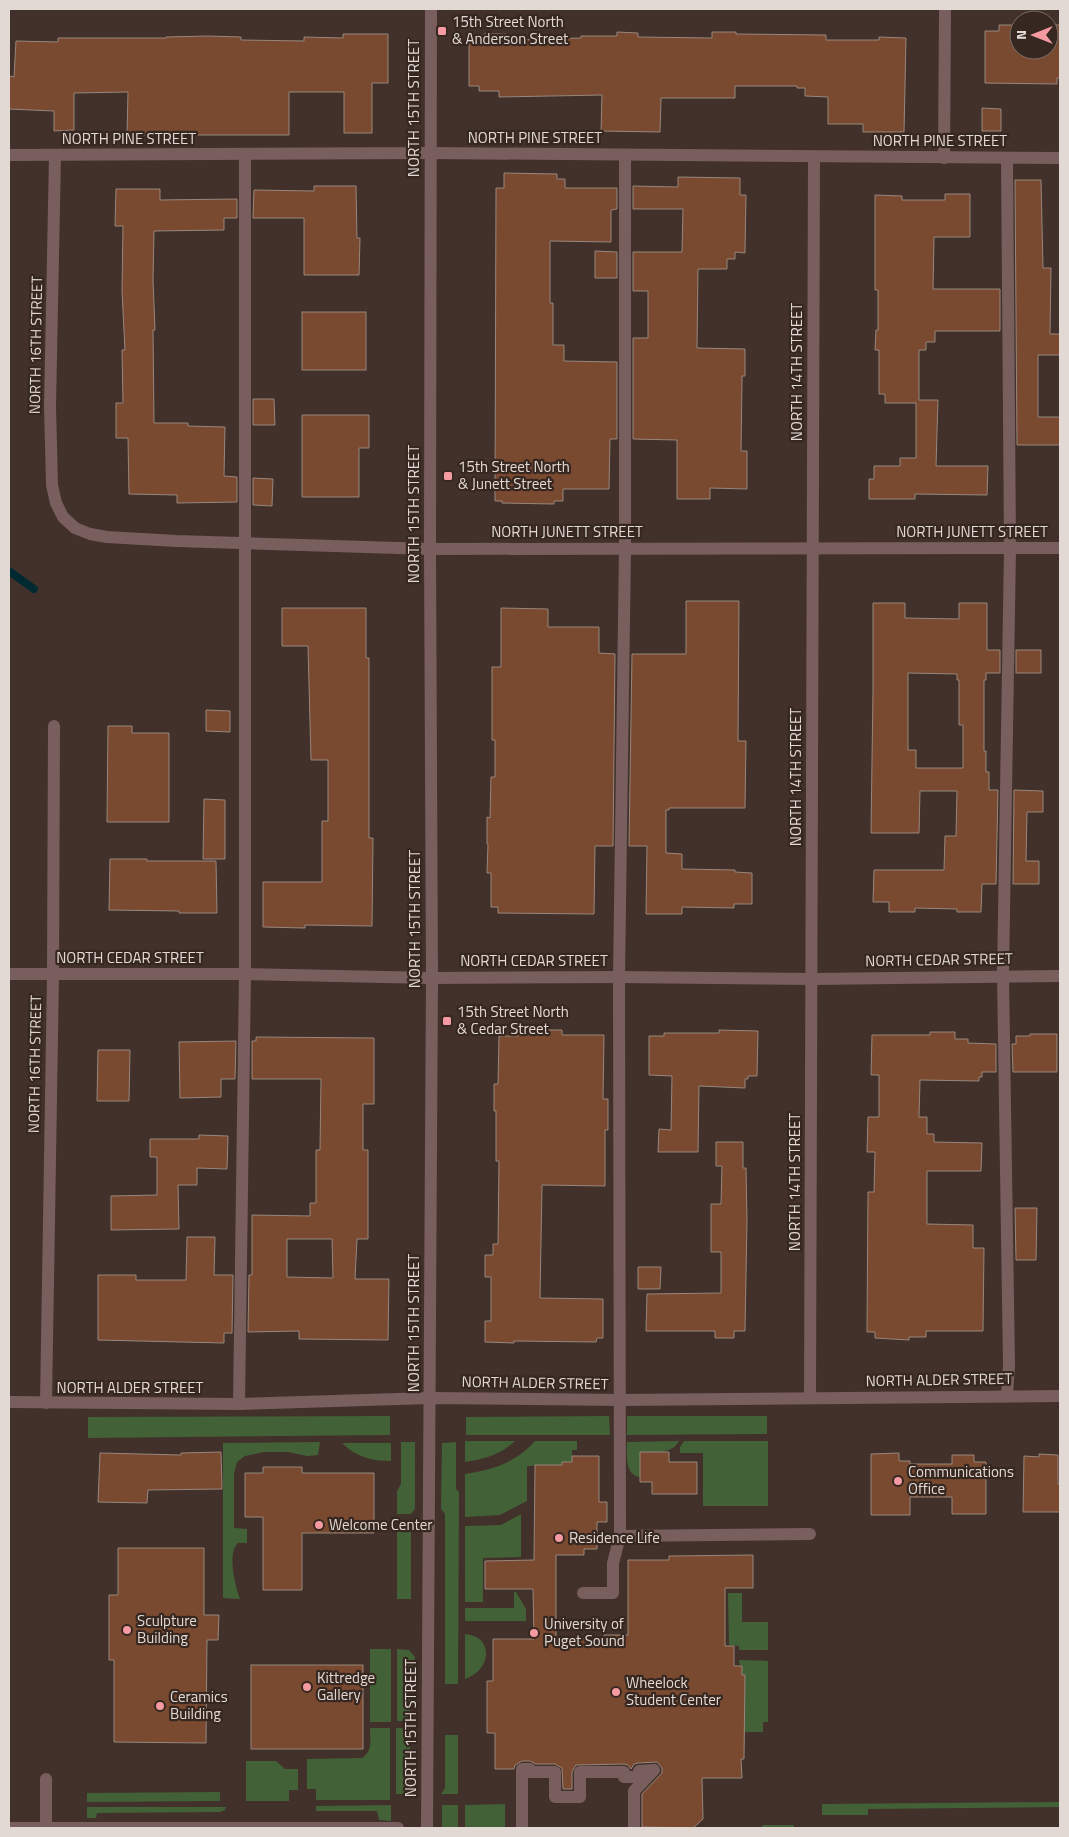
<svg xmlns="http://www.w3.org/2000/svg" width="1069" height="1837" font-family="'Titillium Web',sans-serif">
<rect width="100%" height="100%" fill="#41312a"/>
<g fill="#436137">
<polygon points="390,1416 390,1435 88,1438 88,1417"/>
<polygon points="609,1416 610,1435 466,1435 466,1417"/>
<polygon points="767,1416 767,1434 627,1435 627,1416"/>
<path d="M465,1441h50c-15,14 -30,18 -50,21z"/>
<path d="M535,1441h42v9h-5v12h-9l-1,3 -35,1v35l-27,14 -35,2v-43c29,-4 51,-12 70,-33z"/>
<path d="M679,1441c-7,14 -26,11 -39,11v25c-16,-2 -13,-23 -13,-35z"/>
<polygon points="684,1441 768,1441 768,1506 703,1506 703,1453 680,1453 680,1447"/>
<path d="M320,1442l-2,13 -11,1 -19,-4h-24l-19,4 -8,6 -3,11v55l13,1v14h-9c-11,10 -3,43 2,56l-17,-1v-155z"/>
<polygon points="401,1442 415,1442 415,1509 411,1514 397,1514 397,1491 401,1484"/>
<polygon points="456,1442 456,1489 459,1492 458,1684 445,1684 445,1514 441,1509 442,1443"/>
<path d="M342,1443h49v18c-20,0 -35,-4 -49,-18z"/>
<polygon points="521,1514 521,1557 483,1558 483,1602 465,1602 465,1526 501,1525"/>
<rect x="397" y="1527" width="14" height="72"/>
<polygon points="514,1592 516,1592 526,1609 526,1621 465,1621 465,1608 514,1608"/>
<polygon points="728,1593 742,1593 742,1622 768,1622 768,1650 739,1650 739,1646 729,1645"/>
<path d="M465,1634c29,2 27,36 0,45z"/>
<rect x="370" y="1649" width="21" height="73"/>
<polygon points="397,1649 409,1650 415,1657 414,1663 410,1671 410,1721 397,1721"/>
<polygon points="739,1660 768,1661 768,1722 763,1722 763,1732 744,1732 745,1675 742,1675"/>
<path d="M370,1728h20v72h-74v-11h-9v-30l55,-1c11,-7 8,-18 8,-30z"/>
<polygon points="396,1728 410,1728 410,1783 414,1794 396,1794"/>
<polygon points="445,1735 458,1735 458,1794 441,1794 445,1788"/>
<polygon points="246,1761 276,1761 285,1769 298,1769 298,1790 289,1790 289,1801 246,1801"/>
<polygon points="220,1792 220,1801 87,1802 87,1793"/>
<polygon points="1060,1802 1060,1807 868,1809 868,1815 822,1815 822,1804"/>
<polygon points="505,1804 505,1828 465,1828 465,1805"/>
<polygon points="391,1805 391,1821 379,1820 377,1811 316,1811 316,1806"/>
<rect x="442" y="1805" width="16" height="23"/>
<polygon points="87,1807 226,1807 225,1810 220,1812 97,1813 96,1818 87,1818"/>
<polygon points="763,1825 794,1825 794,1828 761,1828"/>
</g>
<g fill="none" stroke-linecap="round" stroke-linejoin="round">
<polyline stroke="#002931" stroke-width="8" points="9,571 34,589"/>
</g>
<g fill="#7a4a30" stroke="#98867d" fill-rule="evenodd">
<polygon points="999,25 1019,25 1019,50 1049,50 1049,25 1060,25 1060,78 1057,78 1057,84 985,83 985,31 999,31"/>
<polygon points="617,32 638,33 638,37 712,38 712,32 736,32 736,34 826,35 826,40 879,40 879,37 906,38 904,132 863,132 863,124 828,124 828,97 805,96 805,88 797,88 797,86 735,86 735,98 661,98 660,132 601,131 602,95 499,97 499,91 479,91 479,86 469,86 469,38 484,39 484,34 506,34 506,38 511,38 511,40 581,38 581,36 617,36"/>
<polygon points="343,34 388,34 388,83 372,83 372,133 344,133 344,92 289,92 289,135 127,135 128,92 74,93 74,130 54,131 54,111 9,109 9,76 14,77 16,41 58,42 58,38 166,38 166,37 208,36 241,37 241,40 304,41 304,37 343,38"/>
<polygon points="982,108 1001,109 1001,131 982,131"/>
<polygon points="504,173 557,174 557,179 565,179 565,188 617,188 617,209 611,210 611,242 550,241 550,303 553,303 553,345 564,345 564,361 617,362 617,439 610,439 609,489 563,489 563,501 554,501 554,504 502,503 502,501 495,501 496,188 504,188"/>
<polygon points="678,177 740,178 740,195 746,195 745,253 735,252 735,259 727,259 727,269 698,269 697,348 745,349 745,376 742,376 742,380 741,451 747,451 747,489 710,488 710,499 677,499 677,440 633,439 633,338 648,338 648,291 633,291 633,252 682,252 683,209 633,209 633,186 678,187"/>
<polygon points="1015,180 1041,180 1043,268 1051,268 1050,334 1060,334 1060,355 1038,355 1038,417 1060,417 1060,445 1017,445"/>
<polygon points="314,186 356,186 357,238 360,238 359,275 304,275 304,218 253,218 254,190 314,191"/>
<polygon points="116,189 160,189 160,200 237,199 237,218 224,218 224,230 154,231 153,280 155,330 153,330 154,423 188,423 188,426 225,427 224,476 237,477 237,502 177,503 177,495 129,494 128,438 116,438 116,403 123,403 122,350 125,350 122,291 123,226 115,226"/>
<polygon points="945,194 970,194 970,237 934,237 933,289 1000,289 1000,331 935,331 935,342 926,342 926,350 919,350 919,400 938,400 936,466 988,466 987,495 915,494 915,499 869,499 869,479 874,479 874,466 900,466 900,458 916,458 916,403 885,403 885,394 879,394 879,350 875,350 876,330 878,330 878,290 875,290 875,195 902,196 902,200 945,200"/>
<polygon points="595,251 617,252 617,278 595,278"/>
<rect x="302" y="312" width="64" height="58"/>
<polygon points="253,399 274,399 275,425 253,425"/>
<polygon points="302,415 369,415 369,448 359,448 359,497 302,497"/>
<polygon points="253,478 273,479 272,506 253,505"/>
<polygon points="686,601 739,601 738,741 746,741 745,808 669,808 669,810 666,810 666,853 682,854 682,869 735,870 735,872 752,873 752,904 734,904 734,908 682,907 682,914 646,914 647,846 629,846 632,654 686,654"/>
<path d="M873,603h32v15l54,1v-16h28v47h13v23h-14v7h-2v71h2v21h3v18h9l-2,94h-14l-1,28h-24v-3l-42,-1v4h-26v-10h-16l1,-32h70l1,-34h11l1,-45h-37l-1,42h-48l2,-142zM908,673l49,1v6h2v45h4v43h-47v-18h-8z"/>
<polygon points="282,608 366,608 366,658 369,658 369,838 373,838 372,926 305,925 305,928 263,927 263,882 322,882 322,821 328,821 328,760 311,760 308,646 282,646"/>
<polygon points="501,608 548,609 548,627 599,627 599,653 615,654 613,846 595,846 594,914 498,913 498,907 491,907 491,873 487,873 488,844 487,844 487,817 490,818 491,777 495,777 495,740 492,740 492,667 501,667"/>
<rect x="1016" y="650" width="25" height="23"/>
<polygon points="206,710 230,711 230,732 206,731"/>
<polygon points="108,726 132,726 132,733 169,733 169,822 107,822"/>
<polygon points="1014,790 1043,791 1043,812 1027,812 1026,861 1039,861 1039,884 1013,884"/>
<polygon points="204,799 225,800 225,859 203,859"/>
<polygon points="110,859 147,859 147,861 216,861 217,913 179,913 179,911 109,910"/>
<polygon points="518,1030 562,1030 562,1035 604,1035 603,1099 608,1099 608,1130 605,1130 605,1186 542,1185 540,1298 603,1299 603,1338 597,1338 596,1342 514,1341 514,1343 485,1342 485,1321 491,1321 491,1277 485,1277 485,1255 493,1255 493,1244 498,1244 499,1161 496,1161 496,1111 494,1111 494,1084 498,1084 499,1036 518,1036"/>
<polygon points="719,1030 758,1031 757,1076 748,1076 748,1079 745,1079 745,1088 699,1086 698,1152 658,1152 659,1129 671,1130 672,1076 649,1075 649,1036 664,1036 664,1033 719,1033"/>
<polygon points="930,1032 955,1032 955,1039 968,1039 968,1043 996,1044 996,1072 982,1072 982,1077 979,1077 979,1081 920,1080 919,1117 927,1117 927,1134 934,1134 934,1142 982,1143 981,1171 927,1171 927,1224 973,1225 973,1248 984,1248 983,1331 926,1331 926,1337 909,1337 909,1340 875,1338 875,1332 867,1332 868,1192 874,1192 875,1152 867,1152 868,1117 879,1117 879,1075 871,1075 872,1035 930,1035"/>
<polygon points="1030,1034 1057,1034 1057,1072 1013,1072 1012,1044 1016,1044 1016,1036 1030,1036"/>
<path d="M256,1037l118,1v66h-11v46h5v89h-11l-2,40h34l-1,61 -89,-1v-8l-51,1 1,-57h3v-60l58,1v-13h6v-53h4l1,-71h-69v-38h4zM287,1239h45l1,39 -46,-1z"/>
<polygon points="236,1041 235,1079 221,1079 221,1097 180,1098 179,1042"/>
<polygon points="98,1050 130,1050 129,1101 97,1101"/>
<polygon points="199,1135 228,1136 227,1169 197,1168 197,1185 178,1185 179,1229 111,1230 111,1196 157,1195 157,1157 150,1157 150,1139 199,1139"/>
<polygon points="716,1142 743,1142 743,1168 746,1168 747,1221 745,1331 734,1331 734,1338 715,1338 715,1331 646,1331 647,1294 721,1293 721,1252 711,1252 711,1204 721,1204 722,1166 716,1166"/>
<polygon points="1015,1208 1037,1208 1036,1260 1016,1260"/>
<polygon points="187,1237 215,1237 214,1275 233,1275 232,1333 224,1333 224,1343 98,1340 98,1275 136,1275 136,1280 186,1280"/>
<polygon points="638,1267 661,1267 660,1289 638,1289"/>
<polygon points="221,1452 222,1489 148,1490 147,1503 98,1502 100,1453 181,1455 181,1453"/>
<polygon points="640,1452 669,1452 669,1462 697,1462 697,1494 652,1494 652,1482 640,1482"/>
<polygon points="899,1453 899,1461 910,1461 910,1464 952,1464 952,1455 974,1455 974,1462 986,1462 986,1514 952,1514 952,1497 910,1497 910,1515 871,1515 871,1454"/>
<polygon points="1039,1454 1058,1455 1058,1484 1060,1484 1060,1512 1023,1512 1024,1456 1039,1457"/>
<polygon points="572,1456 599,1456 599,1502 607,1502 607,1522 597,1522 597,1549 584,1549 584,1555 556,1555 556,1639 604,1638 604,1635 628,1635 628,1560 669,1560 669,1556 753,1555 753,1588 725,1588 725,1646 734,1646 734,1666 742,1666 742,1675 745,1675 744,1759 741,1759 742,1778 702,1778 703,1819 693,1828 642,1827 642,1794 662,1773 662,1768 657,1762 638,1763 634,1764 631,1769 628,1765 624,1764 576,1765 572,1772 572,1789 563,1789 562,1768 555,1764 536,1764 530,1761 522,1761 515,1765 514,1769 495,1769 495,1733 487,1733 487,1681 493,1681 493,1639 534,1639 533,1589 485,1589 485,1561 534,1560 535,1465 562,1465 562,1462 572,1462"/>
<polygon points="263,1467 302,1467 302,1473 374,1473 374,1533 302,1533 302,1590 263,1590 263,1517 245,1517 245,1473 263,1473"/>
<polygon points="118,1548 204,1548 204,1615 219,1615 218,1640 207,1640 206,1743 114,1742 114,1660 109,1660 109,1595 118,1595"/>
<rect x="251" y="1665" width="112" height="84"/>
</g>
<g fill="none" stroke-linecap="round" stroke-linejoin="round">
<g stroke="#795e5e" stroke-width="12">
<polyline points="9,155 430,153 1060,158"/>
<polyline points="55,156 50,406 52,485 56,503 63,517 75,528 90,534 107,537 176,541 430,549 1060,548"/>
<polyline points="944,158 945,9"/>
<polyline points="1007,158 1010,548 1003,975 1009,1365 1007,1395"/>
<polyline points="9,974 245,974 432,978 619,977 812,979 1060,976"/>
<polyline points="810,1398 814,157"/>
<polyline points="9,1402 239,1404 430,1398 620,1400 1060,1396"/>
<polyline points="46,1403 53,975 54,726"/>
<polyline points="239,1404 245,974 245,154"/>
<polyline points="620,1536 810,1534"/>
<polyline points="583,1593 613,1593 613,1563 620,1536 619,977 625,548 625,155"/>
<polyline points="9,1828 398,1828"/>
<polyline points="46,1828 46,1779"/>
<polyline points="427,1828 432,978 430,549 431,9"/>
<polyline points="522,1828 522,1769 530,1769 530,1772 555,1772 555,1797 580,1797 580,1772 624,1772 624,1777 639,1777 639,1771 654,1770 634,1791 634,1828"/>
</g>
</g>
<g fill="#f49aa0" stroke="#362720" stroke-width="2">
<rect x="437" y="26" width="10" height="10" rx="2.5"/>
<rect x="443" y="471" width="10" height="10" rx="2.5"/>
<rect x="442" y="1016" width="10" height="10" rx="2.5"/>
<circle cx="898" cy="1481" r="5"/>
<circle cx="319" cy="1525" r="5"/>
<circle cx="559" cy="1538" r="5"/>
<circle cx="127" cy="1630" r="5"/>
<circle cx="534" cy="1633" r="5"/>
<circle cx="307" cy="1687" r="5"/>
<circle cx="616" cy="1692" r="5"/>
<circle cx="160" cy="1706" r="5"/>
</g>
<g text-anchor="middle" stroke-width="4.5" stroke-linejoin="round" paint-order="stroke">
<g font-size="15" fill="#e3d9d4" stroke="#362720" text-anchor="start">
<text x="452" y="27">15th Street North<tspan x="452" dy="17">&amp; Anderson Street</tspan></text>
<text x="458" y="472">15th Street North<tspan x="458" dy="17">&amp; Junett Street</tspan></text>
<text x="457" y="1017">15th Street North<tspan x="457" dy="17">&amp; Cedar Street</tspan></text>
<text x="908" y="1477">Communications<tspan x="908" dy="17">Office</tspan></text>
<text x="329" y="1530">Welcome Center</text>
<text x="569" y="1543">Residence Life</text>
<text x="137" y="1626">Sculpture<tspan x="137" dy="17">Building</tspan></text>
<text x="544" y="1629">University of<tspan x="544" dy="17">Puget Sound</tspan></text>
<text x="317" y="1683">Kittredge<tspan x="317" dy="17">Gallery</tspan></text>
<text x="626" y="1688">Wheelock<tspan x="626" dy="17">Student Center</tspan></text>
<text x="170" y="1702">Ceramics<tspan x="170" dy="17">Building</tspan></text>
</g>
<g font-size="15" fill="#e3d9d4" stroke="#362720">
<text transform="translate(414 108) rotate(-90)" y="5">NORTH 15TH STREET</text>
<text x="535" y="143">NORTH PINE STREET</text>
<text x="129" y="144">NORTH PINE STREET</text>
<text x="940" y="146">NORTH PINE STREET</text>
<text transform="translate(36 345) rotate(-89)" y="5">NORTH 16TH STREET</text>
<text transform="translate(797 372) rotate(-90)" y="5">NORTH 14TH STREET</text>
<text transform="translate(414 514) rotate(-90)" y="5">NORTH 15TH STREET</text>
<text x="567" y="537">NORTH JUNETT STREET</text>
<text x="972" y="537">NORTH JUNETT STREET</text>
<text transform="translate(796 777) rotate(-90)" y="5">NORTH 14TH STREET</text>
<text transform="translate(415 919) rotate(-90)" y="5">NORTH 15TH STREET</text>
<text x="130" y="963">NORTH CEDAR STREET</text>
<text transform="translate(939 960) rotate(-1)" y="5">NORTH CEDAR STREET</text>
<text x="534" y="966">NORTH CEDAR STREET</text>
<text transform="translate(35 1064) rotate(-89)" y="5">NORTH 16TH STREET</text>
<text transform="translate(795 1182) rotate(-90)" y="5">NORTH 14TH STREET</text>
<text transform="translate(414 1323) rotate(-90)" y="5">NORTH 15TH STREET</text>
<text transform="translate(939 1380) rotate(-1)" y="5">NORTH ALDER STREET</text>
<text transform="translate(535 1383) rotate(1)" y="5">NORTH ALDER STREET</text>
<text x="130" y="1393">NORTH ALDER STREET</text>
<text transform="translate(411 1728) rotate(-90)" y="5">NORTH 15TH STREET</text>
</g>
</g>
<rect width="1069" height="1837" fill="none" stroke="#e3d9d4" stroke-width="20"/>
<g transform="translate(1034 35) rotate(270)"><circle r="24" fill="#362720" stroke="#7b6e68"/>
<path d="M0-4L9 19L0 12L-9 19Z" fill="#f49aa0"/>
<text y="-8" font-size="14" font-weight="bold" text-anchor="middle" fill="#e3d9d4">N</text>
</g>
</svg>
